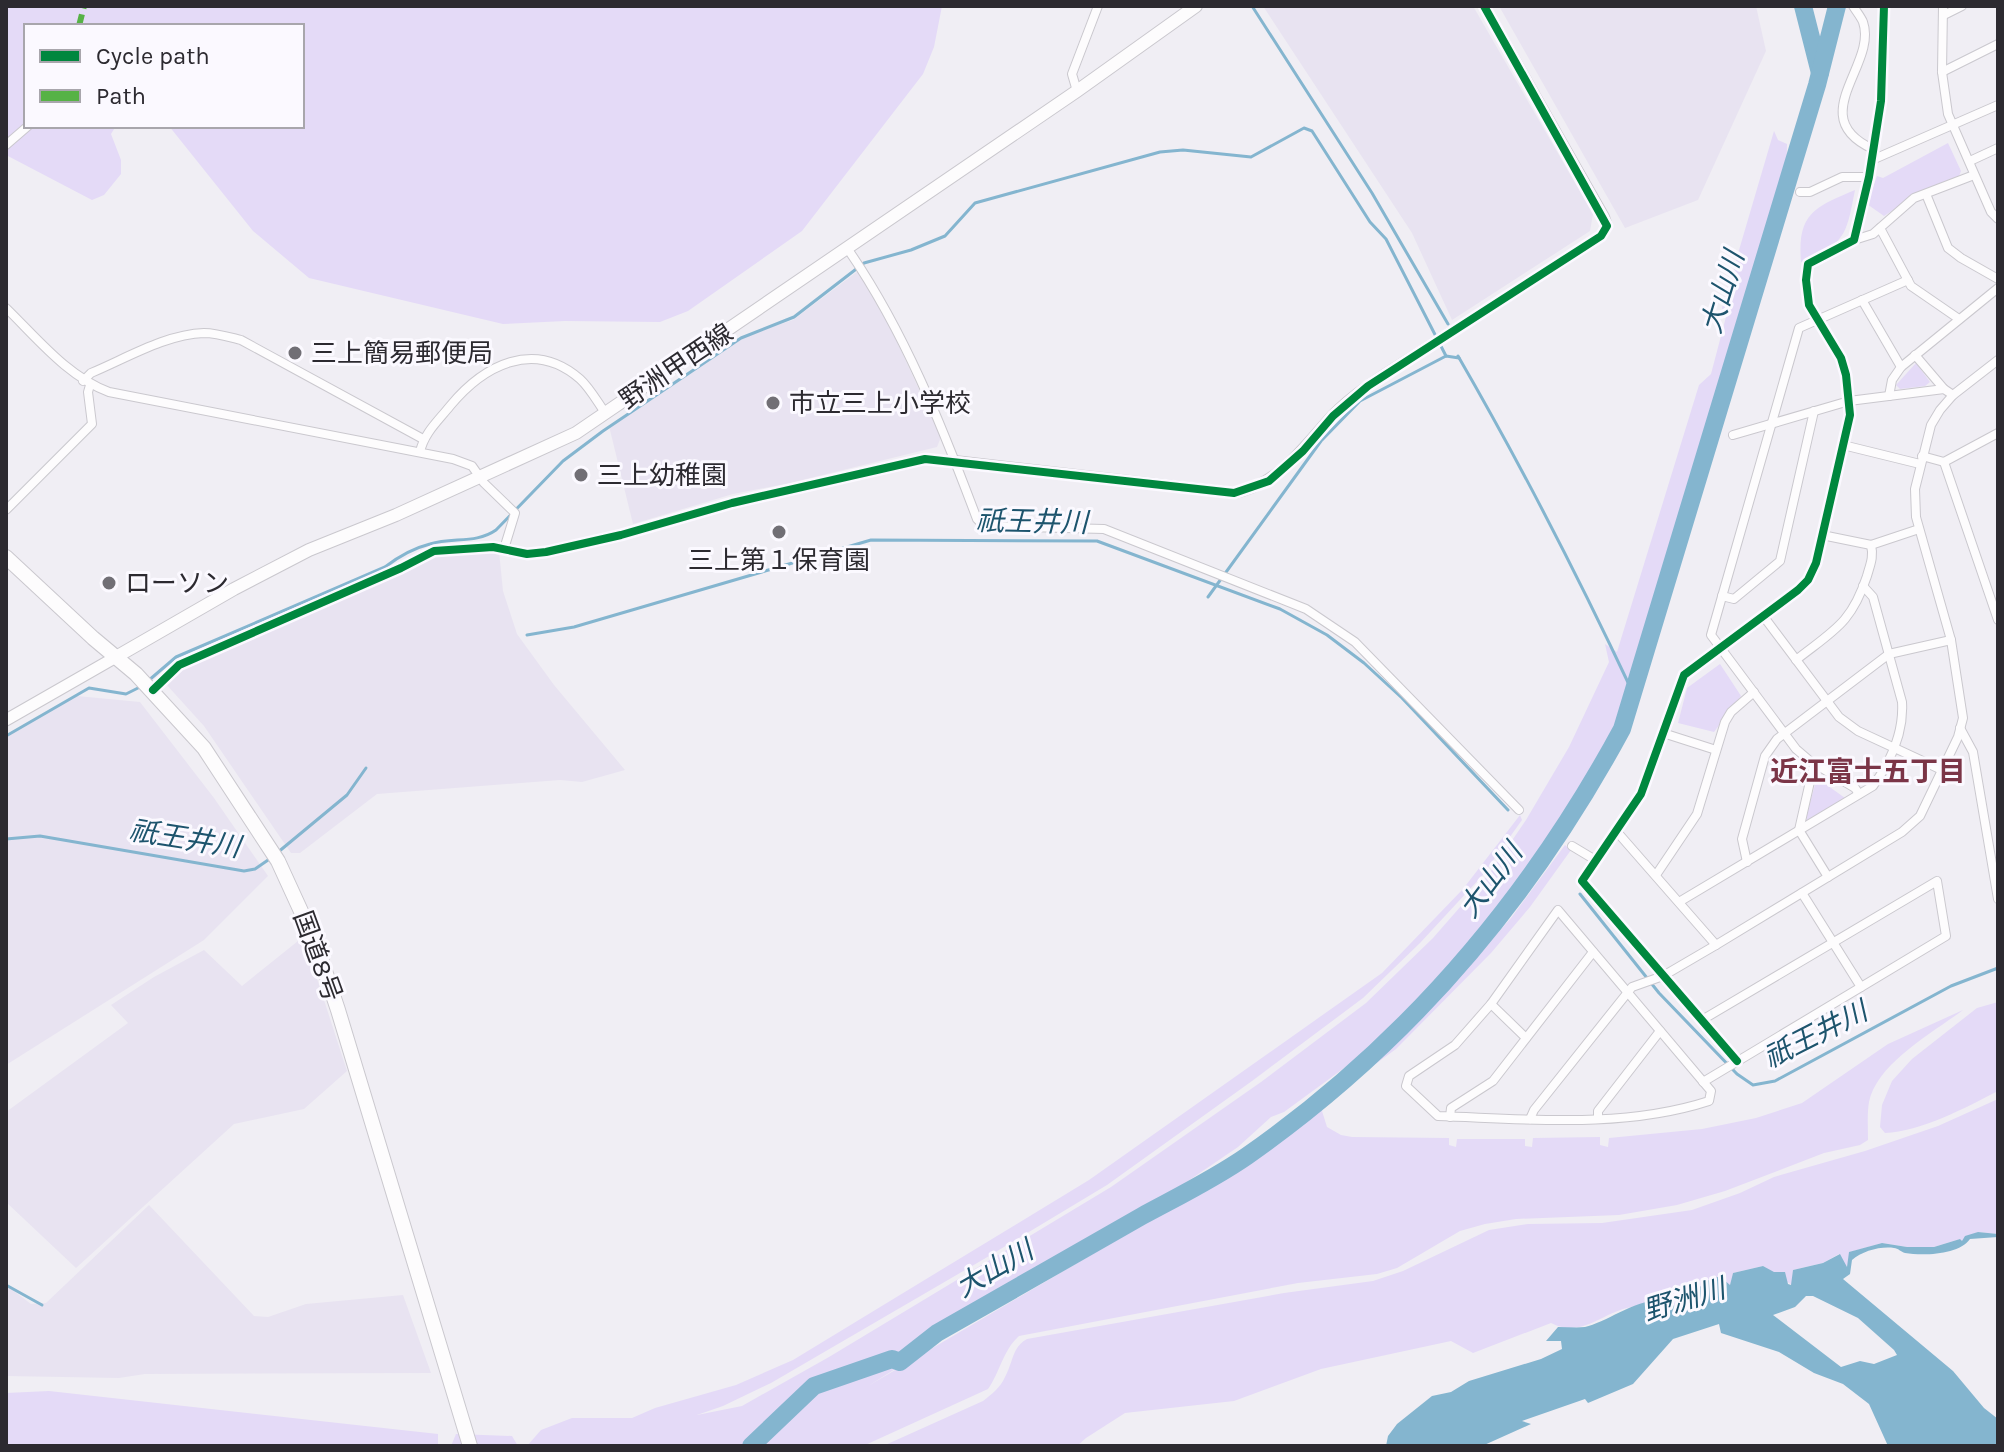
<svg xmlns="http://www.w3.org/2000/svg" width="2004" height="1452" font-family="Karla,'Noto Sans JP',sans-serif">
<rect width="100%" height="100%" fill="#f0eef4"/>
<g fill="#e8e3f1">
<polygon points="1263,6 1473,6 1593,214 1590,231 1452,320 1412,233"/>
<polygon points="1499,6 1756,6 1766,51 1698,200 1625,228"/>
<polygon points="858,271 892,331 941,437 937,447 790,483 733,494 633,524 609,426 739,338 793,320"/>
<polygon points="448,551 499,551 503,591 517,634 554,685 625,770 582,782 560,780 377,794 300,853 291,853 204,726 165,683 186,667 378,582 424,557"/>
<polygon points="77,696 140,702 214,798 268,876 204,940 6,1065 6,736"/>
<polygon points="298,941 310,957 347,1071 304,1109 234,1124 76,1268 6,1202 6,1112 128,1023 111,1005 154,977 204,950 242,986"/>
<polygon points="149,1205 254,1316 268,1317 306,1304 403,1295 431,1373 145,1374 119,1378 6,1376 6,1285 31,1304 46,1303"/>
</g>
<g fill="#e4daf7">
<polygon points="6,6 942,6 934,47 923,74 802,231 688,311 660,322 565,321 503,324 309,278 253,231 169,126 302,126 302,26 26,26 26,126 116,126 111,134 121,160 121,174 104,195 92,200 6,155"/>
<path d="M1774,131l4,9 9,4 -1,56 -112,385 -33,101 -62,126 -42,64 -53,65 -71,72 -47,39 -82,60 -13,5 -33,30 -150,102 -220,137 267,-157 252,-183 59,-54 65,-74 54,-73 6,5 -41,57 -39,46 -95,96 -70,51 -4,11 5,16 14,8 11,2 97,1v7l7,2 1,-8h68v7l7,1 1,-9 67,-1v8l8,2 1,-9 93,-9 54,-11 46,-15 86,-59 75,-34c-29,22 -86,53 -94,92 -2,12 -1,26 -1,38l-8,5 -36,8 -99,38 -48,14 -58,10 -103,4 -31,5 -25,7 -63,37 -20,6 -79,9 -279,53c-16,14 -19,36 -31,53l-125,57h-336l14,-16 31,-12h60l23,-10 81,-23 57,-25 296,-180 293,-207 81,-84 57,-74 2,5 -40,56 -62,67 -57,55 -111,83 -145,104 -123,74 -213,124 -48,23 -26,9 45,-9 87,-49 282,-170 150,-105 105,-79 67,-65 56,-64 37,-54 43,-73 40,-85 -4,-18 12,8 82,-267 12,-11 15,-57 -4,-9z"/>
<polygon points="1948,143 1961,171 1958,179 1921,192 1884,216 1867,204 1877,176 1883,178"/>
<path d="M1855,190c-9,46 -9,53 -54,72 -4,-49 14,-55 54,-72z"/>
<polygon points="1916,363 1930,382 1925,386 1900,389 1896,385"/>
<polygon points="1720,664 1741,696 1714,732 1678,723 1687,688"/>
<polygon points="1817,778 1845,798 1807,823 1806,816"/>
<path d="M1998,1002v89c-31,16 -78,41 -113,42l-5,-6 2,-22 10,-24 20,-22 65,-51z"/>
<path d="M1998,1099v135l-20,-2 -16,10 -2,-3 -26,8h-27l-25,-4 -32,9 -3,16 -8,-14 -16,9 -30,7 -1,15 -29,-19 -30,7 -3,13 -16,-10 -17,13 -17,4 -3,15c-14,0 -32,-4 -46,-1 -28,5 -50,32 -80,16l-78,30 -22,-12 -130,28 -87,32 -109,12 -39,25 -9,8h-194l100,-45c9,-7 17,-13 22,-24 8,-14 7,-30 22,-38l257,-46 89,-12 30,-10 86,-41 39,-6 74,-1 90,-13 48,-17 34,-16 91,-26 73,-25z"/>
<polygon points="49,1391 438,1434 438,1446 6,1446 6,1393"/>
<polygon points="456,1434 512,1436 518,1446 451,1446"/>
</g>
<path fill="#84b5cf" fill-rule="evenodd" d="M1978,1232l20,2v3l-28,2c-11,16 -47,17 -65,14 -4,-1 -7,-5 -11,-5 -13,-2 -32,3 -42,12l-2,14 -7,5 110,92 31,37 14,11v27h-110l-19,-42 -26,-20 -29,-11 -35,-21 -58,-19 -2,-9 -46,15 -40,45 -45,19 -3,-4 -63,22 9,3 -49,22h-96l2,-10 9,-12 35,-28 19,-4 18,-11 72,-22 21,-10 -1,-8h-15l12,-14c9,0 19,1 27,0 25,-5 69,-42 92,-19l3,-15 17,-4 17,-13 9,3 7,6 3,-12 30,-7 11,6h11l3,12 3,1 2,-15 30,-7 17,-9 7,13 2,-15 33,-9 25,4h27l26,-8 2,2 3,-5zM1806,1296h7l45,22 36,32 3,5 -23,9 -14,-3 -19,6 -68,-52 22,-8z"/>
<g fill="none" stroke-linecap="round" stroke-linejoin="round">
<g stroke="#84b5cf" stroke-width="3">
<polyline points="1252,6 1372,193 1448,324"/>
<path d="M1458,356c63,109 121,222 175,337"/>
<polyline points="1208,597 1321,441 1360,401 1446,356 1459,358"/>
<polyline points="527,635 574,627 871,540 1097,541 1280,609 1327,635 1364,663 1402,698 1508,810"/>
<path d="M148,681l28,-24 209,-90c13,-10 29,-19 45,-23 23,-7 46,0 66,-14l67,-69 40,-30 138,-93 53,-21 70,-54 47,-13 34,-14 30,-33 185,-51 23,-2 68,7 53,-29 8,3 58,91 16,17 60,117"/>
<polyline points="6,736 89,688 126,694 142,686"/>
<polyline points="6,839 40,836 244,871 255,869 271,858"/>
<polyline points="277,853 347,795 366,768"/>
<polyline points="1580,894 1659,993 1737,1074 1753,1085 1775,1081 1951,986 1998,968"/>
<polyline points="6,1285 42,1305"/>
</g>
<g stroke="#84b5cf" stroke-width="18">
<polyline points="1803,6 1820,73"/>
<path d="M751,1446l63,-60 78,-27 8,3 37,-29c68,-39 137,-78 205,-117 35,-19 72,-37 105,-60 160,-112 282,-255 375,-427l195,-644 20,-79"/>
</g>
<g stroke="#cac8ce" stroke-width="10">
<g id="minor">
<path d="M1853,6c3,5 8,11 10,16 15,43 -60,95 10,127"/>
<polyline points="1943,6 1942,72 1948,114 1991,212 1998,219"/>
<polyline points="1944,15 1962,6"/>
<polyline points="1942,72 1998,44"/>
<polyline points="1077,91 1072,74 1098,6"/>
<polyline points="6,145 28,126"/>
<polyline points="1872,160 1998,105"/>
<polyline points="1970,161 1998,148"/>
<polyline points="1800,192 1810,192 1842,177 1869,177"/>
<polyline points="1926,194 1948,248 1961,258 1998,279"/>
<polyline points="1880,228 1911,286 1959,319"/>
<polyline points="1854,240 1873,234 1914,198 1974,175"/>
<path d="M847,248c57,82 95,178 130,271l7,7 120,3 202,80 49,33 164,168"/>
<polyline points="1862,300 1901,367"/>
<path d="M6,308c32,31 61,68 103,84l344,67 19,7 12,17 31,30 -11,36"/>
<polyline points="1915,355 1944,389"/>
<path d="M83,381l8,-8c34,-14 75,-39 113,-40 12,0 25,4 37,7l182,99"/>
<polyline points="1889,396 1892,380 1901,367 1998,288"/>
<polyline points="1733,435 1849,401 1944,389 1953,395"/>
<polyline points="1843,445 1920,464"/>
<path d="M420,452c4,-19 18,-31 30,-46 34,-41 84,-67 130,-27 10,9 18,24 26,35"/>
<polyline points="1922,456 1944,462 1998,433"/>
<polyline points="1944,462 1998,620"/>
<polyline points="6,510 92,424 88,392 90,385"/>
<polyline points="1822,535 1871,545 1919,529"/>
<polyline points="1722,596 1734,599 1780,561 1814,411"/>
<polyline points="1764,617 1839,717 1858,731 1942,770"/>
<path d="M1796,660c38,-30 55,-36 71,-84 3,-11 7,-19 4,-31"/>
<polyline points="153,690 179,665 401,568 434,551 493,547 527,554 546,552 621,535 732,503 925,459 955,461"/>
<polyline points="1960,728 1973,752 1998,899"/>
<polyline points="1663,733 1716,750"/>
<polyline points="1814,764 1799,830 1828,877"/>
<polyline points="1859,794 1855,788 1810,761 1796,749 1711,635 1799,328 1908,280"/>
<polyline points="1618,833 1716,945"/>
<polyline points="1572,846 1597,861"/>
<polyline points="1747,862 1742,839 1765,756 1777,739 1889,654 1951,640"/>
<polyline points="1656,875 1697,814 1725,722 1731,712 1754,692"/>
<polyline points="1802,893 1861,987"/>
<path d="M1679,902l194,-116c18,-25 31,-53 29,-84l-29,-105 -10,-11"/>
<path d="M1558,910l153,181 -2,10c-86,28 -182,18 -271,15l-32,-30 3,-10 46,-31 36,-41z"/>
<polyline points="1491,1004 1526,1038"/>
<polyline points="1702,1020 1937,881 1946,936 1703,1082"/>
<polyline points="1737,1061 1582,881 1641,794 1684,675 1798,590 1808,580 1816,563 1850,415 1846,375 1841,358 1809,305 1806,280 1808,264 1854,240 1869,177 1881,101 1884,6"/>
<polyline points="1450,1117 1451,1108 1493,1081 1593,952"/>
<polyline points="1598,1118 1598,1111 1660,1031"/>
<polyline points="1530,1119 1534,1110 1632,987 1663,976 1716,945 1902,832 1920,816 1958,737 1963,718 1951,640 1916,517 1915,489 1931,425 1940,410 1953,395 1998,360"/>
</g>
</g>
<g stroke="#cac8ce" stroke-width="12">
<path id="tertiary" d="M955,461l279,32c44,-8 69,-45 98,-77 28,-29 66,-49 99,-71 57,-36 113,-72 170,-109l6,-10 -3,-9 -120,-211"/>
</g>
<g stroke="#cac8ce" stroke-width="13">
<polyline id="secondary" points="6,720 116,657"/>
</g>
<g stroke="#cac8ce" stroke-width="14">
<polyline id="primary" points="116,657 234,589 309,550 396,515 576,433 1077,91 1196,6"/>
</g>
<g stroke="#cac8ce" stroke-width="16">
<polyline id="trunk" points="6,557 93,638 136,674 204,748 278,861 316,944 338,1010 470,1446"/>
</g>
<use href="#minor" stroke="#fdfcfd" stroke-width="8"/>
<use href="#tertiary" stroke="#fdfcfd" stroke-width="10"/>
<use href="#secondary" stroke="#fdfcfd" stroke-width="11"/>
<use href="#primary" stroke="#fdfcfd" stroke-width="12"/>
<use href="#trunk" stroke="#fdfcfd" stroke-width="14"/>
<polyline stroke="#56b246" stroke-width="6" stroke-dasharray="12 6" stroke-linecap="butt" points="79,26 84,6"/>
<g stroke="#fbf9ff" stroke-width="13">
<g id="cycleway">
<polyline points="153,690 179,665 401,568 434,551 493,547 527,554 546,552 621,535 732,503 925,459 1234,493 1269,481 1303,451 1333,416 1368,386 1601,236 1607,226 1484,6"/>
<polyline points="1737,1061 1582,881 1641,794 1684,675 1798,590 1808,580 1816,563 1850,415 1846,375 1841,358 1809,305 1806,280 1808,264 1854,240 1869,177 1881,101 1884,6"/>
</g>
</g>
<use href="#cycleway" stroke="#00873e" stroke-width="8"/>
</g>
<g fill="#716f75" stroke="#fbf9ff" stroke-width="3">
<circle cx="295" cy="353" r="8"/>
<circle cx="773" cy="403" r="8"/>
<circle cx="581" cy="475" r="8"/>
<circle cx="779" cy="532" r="8"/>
<circle cx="109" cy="583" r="8"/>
</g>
<g text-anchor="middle" stroke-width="6" stroke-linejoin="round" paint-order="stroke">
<g font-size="26" fill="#2c2a30" stroke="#fbf9ff" text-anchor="start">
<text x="311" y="362">三上簡易郵便局</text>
<text x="789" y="412">市立三上小学校</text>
<text x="597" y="484">三上幼稚園</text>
<text x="779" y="569" text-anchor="middle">三上第１保育園</text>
<text x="125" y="592">ローソン</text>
</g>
<g font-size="26" fill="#2c2a30" stroke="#fbf9ff">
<text transform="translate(676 366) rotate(-34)" y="9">野洲甲西線</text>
<text transform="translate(318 956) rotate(70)" y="9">国道8号</text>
</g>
<g font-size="28" font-style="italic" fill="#1d546d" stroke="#fbf9ff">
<text transform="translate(1722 292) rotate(-73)" y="10">大山川</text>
<text transform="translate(1032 521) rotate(1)" y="10">祇王井川</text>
<text transform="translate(185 838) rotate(9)" y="10">祇王井川</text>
<text transform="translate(1490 880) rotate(-53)" y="10">大山川</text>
<text transform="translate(1815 1034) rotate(-27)" y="10">祇王井川</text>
<text transform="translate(994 1268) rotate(-30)" y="10">大山川</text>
<text transform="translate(1684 1299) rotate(-17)" y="10">野洲川</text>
</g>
<g font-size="28" font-weight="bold" fill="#7b3547" stroke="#fbf9ff">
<text x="1868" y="781">近江富士五丁目</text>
</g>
</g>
<rect width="2004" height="1452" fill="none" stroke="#2c2a30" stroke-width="16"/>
<rect x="24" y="24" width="280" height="104" fill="#fbf9ff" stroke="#a8a6ac" stroke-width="2"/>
<rect x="40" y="50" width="40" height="12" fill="#00873e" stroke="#a8a6ac" stroke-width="2"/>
<text x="96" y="64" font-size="24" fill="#2c2a30">Cycle path</text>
<rect x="40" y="90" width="40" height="12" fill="#56b246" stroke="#a8a6ac" stroke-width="2"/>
<text x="96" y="104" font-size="24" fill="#2c2a30">Path</text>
</svg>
